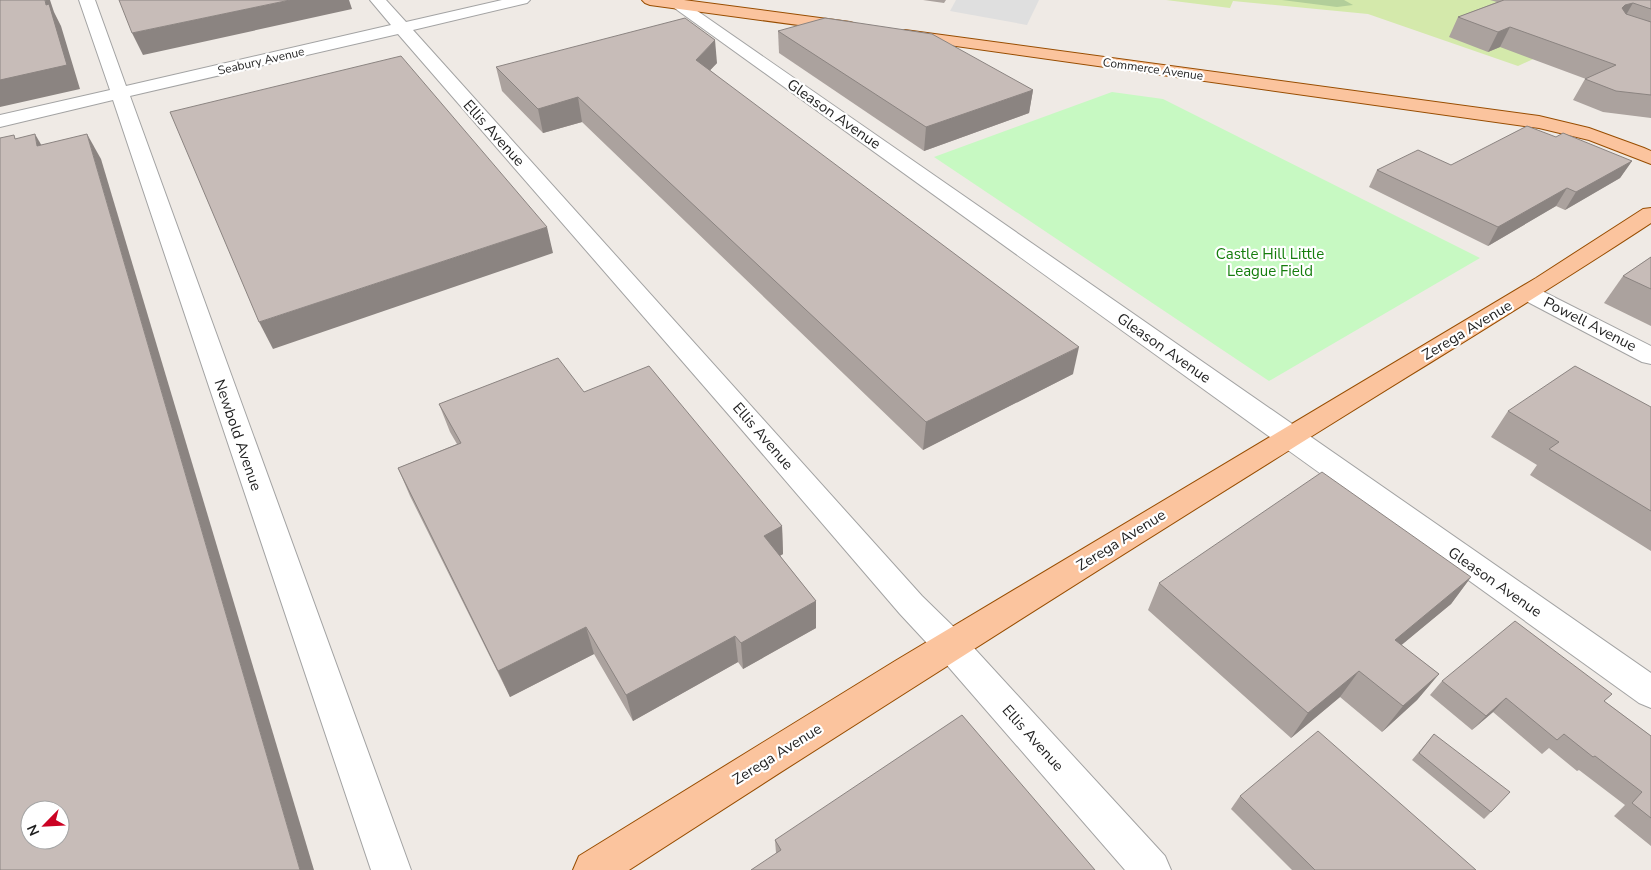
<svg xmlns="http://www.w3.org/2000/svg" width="1651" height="870" font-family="'Nunito Sans',sans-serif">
<rect width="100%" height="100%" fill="#efeae5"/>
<polygon fill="#d4e9ab" points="1166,0 1498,0 1593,32 1518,66 1368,14 1233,1 1230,8"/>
<polygon fill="#b2ce9a" points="1282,0 1344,0 1353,5 1337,7"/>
<polygon fill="#c7f9c2" points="1112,92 1163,99 1480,258 1269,381 934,157"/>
<polygon fill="#dfdfdf" points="956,0 1039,0 1027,25 950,11"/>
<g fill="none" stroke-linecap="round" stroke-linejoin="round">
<g stroke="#a3a3a3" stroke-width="2">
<g id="minor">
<polygon points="79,0 95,0 126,86 391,25 370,0 386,0 406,22 502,0 530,0 527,3 413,30 922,596 963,636 1165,856 1171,870 1125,870 939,656 900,614 742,430 398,34 130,96 411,870 371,870 113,100 0,127 0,115 110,90"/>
<polygon points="673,1 683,1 1651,673 1651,708 1639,703 673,7 670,4"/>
<polygon points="1528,286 1536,288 1651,346 1651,364 1642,362 1520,298 1516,293 1520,288"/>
</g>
</g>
<g stroke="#984d01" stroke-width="2">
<g id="major">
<polygon points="642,0 684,0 850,22 856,24 858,27 856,30 850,32 650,5 645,3"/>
<polygon points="905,30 1539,116 1589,128 1644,148 1651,151 1651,164 1589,140 1539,128 899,38 897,35 899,32"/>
<path d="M1651,208v15c-117,77 -237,149 -355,223 -224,140 -446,281 -667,424h-56l6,-14 316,-195 641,-383 107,-69z"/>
</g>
</g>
<use href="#minor" fill="#fff" fill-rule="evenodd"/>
<use href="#major" fill="#fbc49e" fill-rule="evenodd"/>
</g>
<g fill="#aba29e">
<polygon points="923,0 946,0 944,3"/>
<polygon points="1490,0 1651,0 1651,118 1603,112 1573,100 1585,79 1586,79 1500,47 1488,52 1449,37 1458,17 1497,2"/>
<polygon points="778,31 1033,90 1029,113 924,151 779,53"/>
<polygon points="717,63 710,70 1073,374 923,450 582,122 543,133 502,91 496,67"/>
<polygon points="1556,137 1632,161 1620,178 1565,210 1556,206 1488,246 1369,187 1377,170 1451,165"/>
<polygon points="1651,257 1651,326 1604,303 1623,276"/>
<polygon points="584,392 782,526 783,554 780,556 816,601 816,628 743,669 738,662 633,721 594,654 510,697 410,496 398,468 457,444 450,432 439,404"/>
<polygon points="1651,407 1651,551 1530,475 1537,465 1491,437 1508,411"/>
<polygon points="1471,577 1451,604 1401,645 1439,674 1417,700 1382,732 1340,697 1291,738 1148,610 1159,583"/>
<polygon points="1442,681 1612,694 1604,701 1651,736 1651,846 1614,816 1625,805 1579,770 1577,771 1549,748 1542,754 1493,712 1472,730 1430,695"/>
<polygon points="1434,734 1491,812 1484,819 1412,760"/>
<polygon points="1240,796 1476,870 1292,870 1231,809"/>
<polygon points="775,840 1095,870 776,853"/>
</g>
<g fill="#8b8481">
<polygon points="45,0 50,0 54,12 61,26 80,89 0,107 0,80 46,5"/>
<polygon points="290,0 349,0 352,9 143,55 132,33"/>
<polygon points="1633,3 1622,22 1622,8 1625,5"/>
<polygon points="1510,27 1500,47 1488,52 1498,32"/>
<polygon points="715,40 717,63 698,83 696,60"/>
<polygon points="1033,90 1029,113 924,151 926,127"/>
<polygon points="578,97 582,122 543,133 538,109"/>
<polygon points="35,134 50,160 37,146"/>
<polygon points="87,134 101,159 314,870 300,870"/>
<polygon points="1632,161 1620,178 1565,210 1576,192"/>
<polygon points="1567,188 1556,206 1488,246 1498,227"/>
<polygon points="547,227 553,253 273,349 259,322"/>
<polygon points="1079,347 1073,374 923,450 926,422"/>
<polygon points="782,526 783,554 766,563 764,536"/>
<polygon points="1471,577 1451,604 1375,667 1395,640"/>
<polygon points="816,601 816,628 743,669 741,643"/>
<polygon points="586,627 594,654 510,697 498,671"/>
<polygon points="735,636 738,662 633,721 626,695"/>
<polygon points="1359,671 1340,697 1291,738 1308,713"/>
<polygon points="1439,674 1417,700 1382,732 1403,706"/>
<polygon points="1506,698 1493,712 1472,730 1486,716"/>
</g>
<g fill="#c7bcb8" stroke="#8b8481" fill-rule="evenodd">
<polygon points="0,0 45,0 46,5 49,4 67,65 0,80"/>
<polygon points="119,0 290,0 132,33"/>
<polygon points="1504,0 1651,0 1651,9 1633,3 1625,5 1622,8 1626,14 1651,22 1651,95 1616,91 1585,79 1616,65 1510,27 1498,32 1458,17"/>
<polygon points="685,18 715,40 696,60 1079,347 926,422 578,97 538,109 496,67"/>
<polygon points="825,18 932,34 1033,90 926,127 778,31"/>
<polygon points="401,56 547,227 259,322 170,112"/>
<polygon points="1527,126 1556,137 1563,133 1632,161 1576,192 1567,188 1498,227 1377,170 1418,150 1451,165"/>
<path d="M35,134l2,12 50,-12 213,736h-300v-732l14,-3 1,4zM30,810h30v30h-30z"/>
<polygon points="1651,257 1651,289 1623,276"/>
<polygon points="558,358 584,392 649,366 782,526 764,536 816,601 741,643 735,636 626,695 586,627 498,671 398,468 461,443 439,404"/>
<polygon points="1575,366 1651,407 1651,511 1549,449 1559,442 1508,411"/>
<polygon points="1322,472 1471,577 1395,640 1439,674 1403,706 1359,671 1308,713 1159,583"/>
<polygon points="1515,621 1612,694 1604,701 1651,736 1651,818 1632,803 1642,792 1595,756 1593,757 1564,734 1557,740 1506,698 1486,716 1442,681"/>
<polygon points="962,715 1095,870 751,870 781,850 775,840"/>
<polygon points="1318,731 1476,870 1315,870 1240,796"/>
<polygon points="1434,734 1510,792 1491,812 1419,753"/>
</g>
<g text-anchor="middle" stroke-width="4.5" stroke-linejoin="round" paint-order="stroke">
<g font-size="12" fill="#1f1f1f" stroke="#fff">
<text transform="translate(261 61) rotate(-13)" y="4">Seabury Avenue</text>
<text transform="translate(1153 69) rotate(8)" y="4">Commerce Avenue</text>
</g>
<g font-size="15" fill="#1f1f1f" stroke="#fff">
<text transform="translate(834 114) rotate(35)" y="5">Gleason Avenue</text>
<text transform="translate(494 133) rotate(48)" y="5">Ellis Avenue</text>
<text transform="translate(1590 324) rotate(27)" y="5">Powell Avenue</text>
<text transform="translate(1467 330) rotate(-31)" y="5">Zerega Avenue</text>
<text transform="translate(1164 348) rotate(35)" y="5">Gleason Avenue</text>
<text transform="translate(238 435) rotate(71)" y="5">Newbold Avenue</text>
<text transform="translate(763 436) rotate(49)" y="5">Ellis Avenue</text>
<text transform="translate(1121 540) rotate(-32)" y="5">Zerega Avenue</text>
<text transform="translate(1495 582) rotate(35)" y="5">Gleason Avenue</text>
<text transform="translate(1033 738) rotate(48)" y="5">Ellis Avenue</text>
<text transform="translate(777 754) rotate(-32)" y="5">Zerega Avenue</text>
</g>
<g font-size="15" fill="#157d0d" stroke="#fff">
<text x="1270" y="259">Castle Hill Little<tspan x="1270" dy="17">League Field</tspan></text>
</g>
</g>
<g transform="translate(45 825) rotate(246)"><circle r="24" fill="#ffffff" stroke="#a5a5a5"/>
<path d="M0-4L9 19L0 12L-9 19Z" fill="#cb0223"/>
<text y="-8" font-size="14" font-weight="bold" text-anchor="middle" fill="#1f1f1f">N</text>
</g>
</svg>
